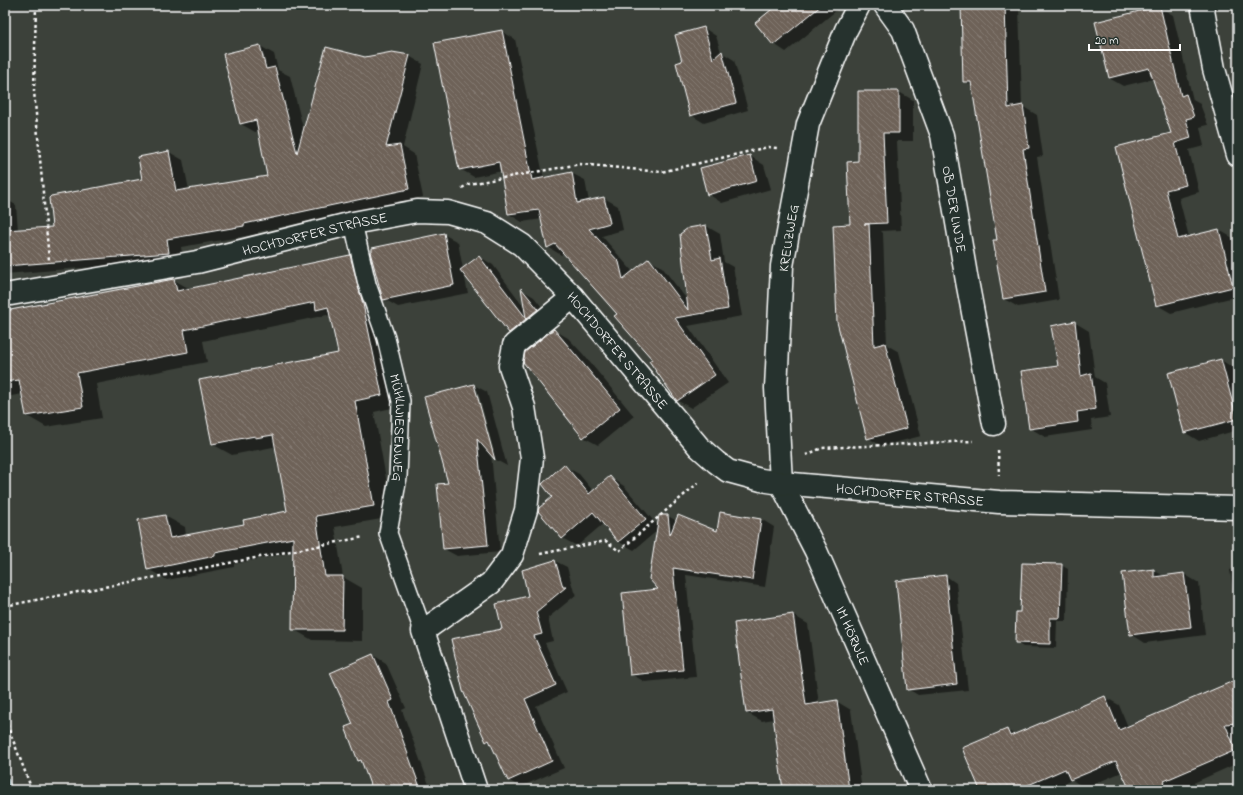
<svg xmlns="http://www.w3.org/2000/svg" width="1243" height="795" font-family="'Indie Flower',sans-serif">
<defs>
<pattern id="building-back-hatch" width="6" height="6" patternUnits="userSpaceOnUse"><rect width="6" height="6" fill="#6e6259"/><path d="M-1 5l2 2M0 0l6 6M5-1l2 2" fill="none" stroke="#847a72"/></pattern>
</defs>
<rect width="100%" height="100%" fill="#3c413a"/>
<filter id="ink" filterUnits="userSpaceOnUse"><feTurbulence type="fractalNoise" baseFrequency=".025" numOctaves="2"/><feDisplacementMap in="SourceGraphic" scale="8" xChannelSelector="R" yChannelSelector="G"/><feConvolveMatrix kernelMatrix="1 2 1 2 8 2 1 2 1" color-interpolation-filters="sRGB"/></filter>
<g filter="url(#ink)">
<g fill="#0007" fill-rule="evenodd">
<polygon points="72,5 103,5 103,7 74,6"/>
<polygon points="772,5 843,5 786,52 774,44 756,23 775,8"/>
<polygon points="962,5 1019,5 1022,106 1037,115 1043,156 1037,157 1059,300 1018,307 1004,299 998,241 973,86 964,81"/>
<polygon points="1145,5 1158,5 1149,7"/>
<polygon points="1159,7 1173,15 1193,100 1200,104 1208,125 1200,127 1204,146 1189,150 1199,192 1179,198 1189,237 1219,230 1233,238 1238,260 1238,296 1171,313 1157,305 1118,148 1172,134 1153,79 1123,86 1109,78"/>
<polygon points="704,28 716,36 721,52 734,60 748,110 704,123 691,115 683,62"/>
<polygon points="501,31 515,39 544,179 571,173 585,180 589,202 604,198 618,206 623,230 602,236 633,272 649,260 662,267 688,301 706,226 720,234 724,262 733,267 742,316 688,326 728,383 691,408 678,401 650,362 653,359 618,314 564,253 561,255 548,247 542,219 522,222 509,214 502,171 474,177 460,169"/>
<polygon points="260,46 274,54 278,70 290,76 304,132 365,58 409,56 423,64 403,147 414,154 423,197 258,232 258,234 181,247 183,260 5,274 5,199 16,205 18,230 53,227 143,179 169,152 183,160 189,190 268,177 259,131 255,132 241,124"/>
<polygon points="899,92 913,100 913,141 897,141 901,230 881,231 883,233 887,345 899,352 921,436 882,446 868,438 859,162"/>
<polygon points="750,156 764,165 771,189 722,203 708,194"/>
<polygon points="443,234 458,242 463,269 480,257 493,265 525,308 522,290 534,297 550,317 523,340 509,332 464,274 468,293 398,307 384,299"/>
<polygon points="350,257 370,268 401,406 374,412 393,517 335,527 343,577 362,588 362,641 312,640 293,629 294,552 234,564 234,567 167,580 148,569 165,516 185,527 186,536 245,525 288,512 276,449 273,447 232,455 212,444 339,354 331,317 327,315 203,341 207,362 96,384 102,418 46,427 27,416 23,394 5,397 5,312 174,280 190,289"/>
<polygon points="1074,322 1089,331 1095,377 1105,383 1110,417 1091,420 1092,430 1045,437 1030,428 1059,367"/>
<polygon points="554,330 568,338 583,354 634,416 598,445 583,437"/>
<polygon points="1221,360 1235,369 1238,379 1238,430 1199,441 1184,432"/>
<path d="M474,385l13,7 20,74 -11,-6 -5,-7 9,99 -43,4 -13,-7 5,-65zM477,389l17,63 -3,-3 -16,-59z"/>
<polygon points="564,466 579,474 594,492 610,477 624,486 658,526 668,516 677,521 718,532 761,519 774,527 765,587 686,575 696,677 645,682 631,674 660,590 658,530 634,550 619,542 604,523 577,546 562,538 554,497"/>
<polygon points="555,561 567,567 574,592 577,594 548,618 553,641 545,643 567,692 536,706 564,768 520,787 508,780 492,744 486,741 503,630 529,597 523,570"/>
<polygon points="1061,565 1068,569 1067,621 1057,621 1056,648 1023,647 1016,642 1021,613"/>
<polygon points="1238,568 1238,624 1230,570"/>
<polygon points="1153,570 1166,577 1184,574 1199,583 1205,635 1145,643 1131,634"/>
<polygon points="946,576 956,583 968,690 918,695 908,689"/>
<polygon points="793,615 808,624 819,704 836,701 851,710 862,790 784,790 774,719 762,721 747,713 735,623"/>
<polygon points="373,655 386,663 406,708 402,710 431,790 373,790 363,762 359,760 354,725"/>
<polygon points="1105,697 1119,705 1128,727 1225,700 1238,730 1238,763 1178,790 1131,790 1122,772 1085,788 1072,780 1049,790 982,790 1007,730 1015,735"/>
</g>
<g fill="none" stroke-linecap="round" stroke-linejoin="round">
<polyline stroke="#92a7a9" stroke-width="9" points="5,781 7,790"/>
</g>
<g fill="url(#building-back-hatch)" stroke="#fff">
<polygon points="777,5 822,5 773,45 755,23"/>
<polygon points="961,5 1005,5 1008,108 1023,105 1029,148 1023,149 1045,292 1003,299 993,240 997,240 971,82 963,82"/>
<polygon points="1160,6 1181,96 1186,94 1194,117 1186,119 1191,138 1175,143 1186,185 1166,190 1178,239 1219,229 1233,287 1156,306 1116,147 1171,133 1149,68 1109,78 1095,22"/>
<polygon points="704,27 713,59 722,51 736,103 690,116 676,63 682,61 675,35"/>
<polygon points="502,30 532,180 572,172 577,203 604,197 610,223 589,229 619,262 623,279 649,258 688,310 680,234 688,228 706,225 712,260 720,258 728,309 675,318 715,375 677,401 649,361 652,359 614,316 617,314 555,244 547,248 539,210 508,214 499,162 459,170 434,43"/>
<polygon points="260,45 266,69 275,67 297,153 326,47 365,57 392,52 410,55 386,147 400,145 409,189 244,224 244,226 167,239 169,253 5,266 5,230 52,227 49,198 51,196 142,179 138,157 169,151 176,191 267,176 256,120 240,124 223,54"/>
<polygon points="858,91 899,91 899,133 883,133 887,223 864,224 869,224 874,346 885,343 907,428 867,439 837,322 833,225 850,224 847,162 858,161"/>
<polygon points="750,155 757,181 707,195 700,168"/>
<polygon points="444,233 454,285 383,300 370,252 372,251 372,248"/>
<polygon points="350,255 363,304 382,395 355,401 374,506 316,516 325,576 343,576 342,630 292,630 293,538 215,553 215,556 147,570 138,520 165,515 170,538 244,524 243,520 287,511 273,435 255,438 255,436 212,444 199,380 338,353 328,307 316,310 315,302 184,330 188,352 77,373 83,407 26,416 19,380 5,382 5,311 174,279 177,291"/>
<polygon points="479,256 526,318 521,288 538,309 509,333 460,270"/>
<polygon points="1075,321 1081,376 1091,373 1096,409 1077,412 1078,422 1029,429 1021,371 1058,366 1051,326"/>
<polygon points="554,329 620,408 583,438 523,362 525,352"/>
<polygon points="1221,359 1237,419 1184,433 1168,373"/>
<polygon points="474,384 495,460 477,439 488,545 443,549 437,484 448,483 424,397"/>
<polygon points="564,464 589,494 610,476 646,519 618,542 593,512 562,539 538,511 539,508 552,497 542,484"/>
<polygon points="720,512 761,519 752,580 673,568 683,670 630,675 622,593 658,589 649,579 659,515 668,515 670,535 678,515 717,531"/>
<polygon points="555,560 563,587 566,587 536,612 542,634 534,636 556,685 525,699 552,761 508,781 489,740 486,742 463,691 451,639 502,629 496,604 528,596 522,570"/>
<polygon points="1022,563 1062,564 1060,618 1050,618 1050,644 1015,643 1016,612 1020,612"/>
<polygon points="1154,569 1154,577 1184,573 1191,627 1130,635 1122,573"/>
<polygon points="946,575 957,684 907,690 896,581"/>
<polygon points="793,614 806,705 837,700 849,790 783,790 772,709 746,713 734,623"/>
<polygon points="373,654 393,700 389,702 421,790 372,790 361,760 358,761 345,727 353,724 330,673"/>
<polygon points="1238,679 1238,723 1225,724 1236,750 1164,781 1165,783 1150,790 1130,790 1116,761 1070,780 1065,769 1017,790 980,790 962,748 1007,729 1010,736 1105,696 1119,730"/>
</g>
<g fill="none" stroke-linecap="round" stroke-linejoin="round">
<g stroke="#fff" stroke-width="20">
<g id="lane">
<path id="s1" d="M353,223l14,61 19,54 15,63 -3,76 -10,56 35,98"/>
</g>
</g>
<g stroke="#fff" stroke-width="25">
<g id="street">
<path id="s2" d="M859,5l-13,25 -38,94 -26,142 -6,122 5,95 35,68 105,239"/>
<path id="s3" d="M885,5l18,25 39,105 25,146 27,143"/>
<polyline points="1202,5 1214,69 1238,155"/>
<path id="s4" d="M5,295l192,-33 156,-39 64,-12 31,1 39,11 35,22 51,52 126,150 17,15 12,9 33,9 20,3 218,19 239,6"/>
<polyline points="476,790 423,631 491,583 512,555 526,510 532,458 524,407 510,366 514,345 573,297"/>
</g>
</g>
<g stroke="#fff" stroke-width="2.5" stroke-dasharray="3 3" stroke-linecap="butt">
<polyline points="36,5 34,91 49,260"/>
<polyline points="462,188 469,184 580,164 661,172 768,147 777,148"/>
<polyline points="998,450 999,475"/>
<polyline points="806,455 822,448 973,441"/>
<polyline points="540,554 606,541 619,551 698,483"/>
<polyline points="5,606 364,537"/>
<polyline points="5,719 32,790"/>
</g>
<use href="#lane" stroke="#26332d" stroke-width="17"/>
<use href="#street" stroke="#26332d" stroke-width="22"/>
</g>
</g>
<g text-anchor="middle" stroke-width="3" stroke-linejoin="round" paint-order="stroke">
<g font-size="14" fill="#fff" stroke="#26332d">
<text dy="5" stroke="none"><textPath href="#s3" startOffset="218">OB DER LINDE</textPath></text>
<text dy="5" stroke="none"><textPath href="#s4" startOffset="316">HOCHDORFER STRASSE</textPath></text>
<text transform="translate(788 238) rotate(-81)" y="5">KREUZWEG</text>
<text dy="5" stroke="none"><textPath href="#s4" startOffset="676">HOCHDORFER STRASSE</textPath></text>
<text dy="5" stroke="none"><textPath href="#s1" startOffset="211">MÜHLWIESENWEG</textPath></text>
<text dy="5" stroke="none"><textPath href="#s4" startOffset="1024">HOCHDORFER STRASSE</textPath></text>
<text dy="5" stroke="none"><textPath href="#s2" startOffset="660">IM HÖRNLE</textPath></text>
</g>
</g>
<rect width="1243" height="795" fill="none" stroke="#26332d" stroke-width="20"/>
<rect x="10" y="10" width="1223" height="775" fill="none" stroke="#fff" stroke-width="1.5" filter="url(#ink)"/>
<path d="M1089 44v6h91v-6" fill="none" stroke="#ffffff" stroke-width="2"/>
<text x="1095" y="44" font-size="12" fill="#ffffff" stroke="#26332d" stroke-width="3" paint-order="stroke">20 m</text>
</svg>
